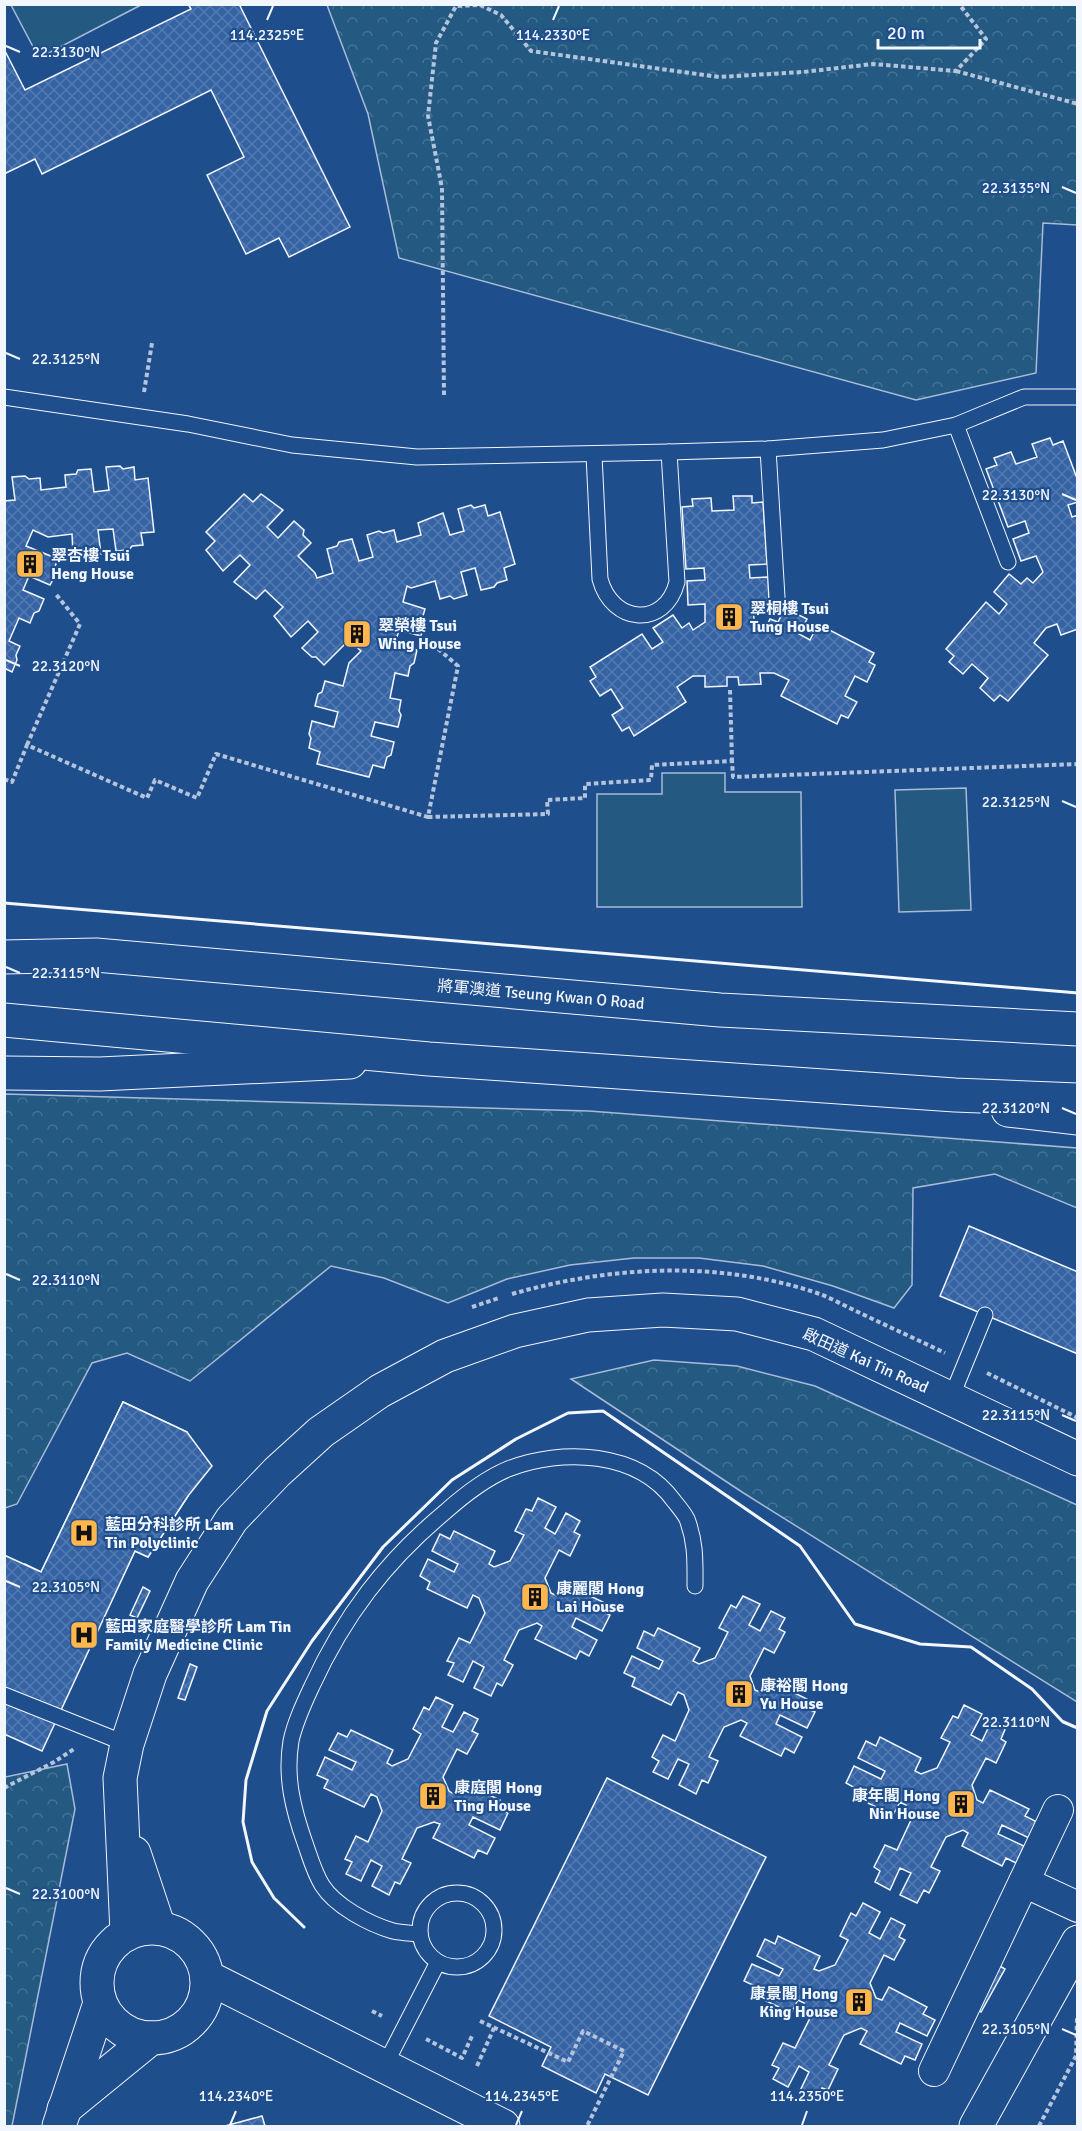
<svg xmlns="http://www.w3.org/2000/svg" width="1082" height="2131" font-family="Signika,'Noto Sans TC',sans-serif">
<defs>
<pattern id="forest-crowns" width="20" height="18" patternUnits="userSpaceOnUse" patternTransform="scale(1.5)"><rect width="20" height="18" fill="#245a82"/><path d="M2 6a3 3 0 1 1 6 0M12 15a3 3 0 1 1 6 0" fill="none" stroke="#447295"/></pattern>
<pattern id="building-cross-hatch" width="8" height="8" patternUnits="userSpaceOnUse" patternTransform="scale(1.5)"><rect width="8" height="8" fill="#3563a3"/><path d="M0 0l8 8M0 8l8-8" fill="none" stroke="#537ab1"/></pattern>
</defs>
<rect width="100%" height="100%" fill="#1f4e8c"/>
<g fill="url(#forest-crowns)" stroke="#a8bbd7" stroke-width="1.5">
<polygon points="327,5 1077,5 1077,225 1043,223 1036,373 916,400 399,258 368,114"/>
<polygon points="5,1094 589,1111 1077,1148 1077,1208 995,1174 913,1188 912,1285 894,1308 833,1286 763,1266 699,1258 634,1258 570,1265 507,1279 448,1303 384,1278 331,1266 190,1381 127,1353 92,1363 17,1504 5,1508"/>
<polygon points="654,1360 737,1366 815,1386 1077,1505 1077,1702 742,1492 571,1379"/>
<polygon points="67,1764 75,1809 12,2126 5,2126 5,1777"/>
</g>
<g fill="#245a82" stroke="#a8bbd7" stroke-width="1.5">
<polygon points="11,5 141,5 39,58"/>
<polygon points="662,773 725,773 725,792 801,792 802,907 597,907 597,794 662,794"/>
<polygon points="966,788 971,910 899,912 895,790"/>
</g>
<g fill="url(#building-cross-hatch)" stroke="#f2f6ff" stroke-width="1.5">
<polygon points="188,4 239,4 350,227 289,257 279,238 246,254 207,175 244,157 211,90 42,174 35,159 4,174 4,49 25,90 191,9"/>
<polygon points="1050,438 1053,445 1063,441 1078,481 1078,502 1068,505 1072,517 1078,515 1078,629 1061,635 1057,624 1046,628 1034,643 1048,655 1008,701 1000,695 994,701 980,688 988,678 972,664 963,674 949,662 954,656 946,649 986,602 999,614 1007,604 994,592 1009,574 1021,584 1027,578 1033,583 1043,572 1036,556 1021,561 1013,539 1029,533 1025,521 1008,527 986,469 997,465 994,458 1011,452 1016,464 1037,457 1032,444"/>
<polygon points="120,466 123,469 134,467 135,480 148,478 154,532 141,533 143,545 132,546 129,550 116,551 113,529 98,530 101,554 88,555 84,552 73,553 72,534 48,537 33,530 26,546 58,559 54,569 56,574 50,585 29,576 23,590 44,599 39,611 34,613 30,623 19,618 9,641 20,646 16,655 17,660 12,672 4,668 4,501 15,500 12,477 25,476 29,479 40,478 41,490 66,487 65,475 76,474 78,470 91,469 94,492 109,490 106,467"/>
<polygon points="244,494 253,502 261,494 283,510 267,527 278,538 294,521 304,530 303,535 311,543 298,556 315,573 317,578 333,573 327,549 337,546 339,542 352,539 359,561 373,557 367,535 379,531 383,533 394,530 397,542 421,535 418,523 443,513 450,535 464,531 458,509 471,505 474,508 485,505 488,516 500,512 515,564 504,568 507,580 497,583 494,587 481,590 475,568 461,572 467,595 454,599 450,596 440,599 435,581 411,588 407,586 403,602 425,609 422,619 424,623 421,636 399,630 395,644 417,650 414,663 410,666 408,676 395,673 390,698 401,700 399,711 401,715 398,727 375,722 371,736 394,742 391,755 387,757 384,768 373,765 369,777 317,764 320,752 309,748 311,738 309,734 312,721 334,727 338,712 315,706 318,694 322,692 325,681 343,686 349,663 361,651 349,640 324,665 316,657 312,657 302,648 318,632 308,621 291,637 274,616 283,607 265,590 256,599 234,582 250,565 240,555 223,571 206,550 215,541 206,532"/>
<polygon points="733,496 752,496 752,503 763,502 767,564 749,565 750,578 768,577 769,601 753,602 754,620 766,627 770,619 778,622 785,608 807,619 799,634 810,640 818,624 874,653 869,662 875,665 867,682 855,676 845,696 857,702 848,718 841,715 837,724 781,696 789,680 774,673 760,673 761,684 739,685 738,677 727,677 727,686 705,687 705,676 693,676 677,687 686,702 634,736 629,727 622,731 612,715 623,708 611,689 600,696 590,681 596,677 590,667 642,634 652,649 663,642 653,628 673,615 682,628 689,623 693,630 705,622 705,604 688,605 687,581 705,580 704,568 686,569 682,507 693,506 692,499 711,498 712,511 734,510"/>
<polygon points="969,1226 1078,1272 1078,1354 940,1296"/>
<polygon points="123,1402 187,1432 170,1488 188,1496 148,1557 135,1551 76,1675 70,1674 39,1741 4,1724 4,1662 8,1654 4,1652 4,1621 25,1564 41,1572"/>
<polygon points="123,1402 187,1432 212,1466 188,1496 148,1557 135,1551 42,1751 4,1734 4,1555 41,1572"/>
<polygon points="538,1498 556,1507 545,1528 555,1534 566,1513 580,1521 574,1532 580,1535 570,1556 559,1550 545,1578 551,1593 557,1596 563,1583 603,1602 599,1610 610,1615 602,1631 576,1618 572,1627 597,1640 589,1656 580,1651 576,1659 535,1639 542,1626 537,1623 519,1630 504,1660 513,1665 502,1686 497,1683 491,1696 474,1688 484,1667 473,1661 463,1682 448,1675 454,1663 447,1661 459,1638 470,1643 485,1613 479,1598 473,1595 467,1608 427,1589 430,1582 420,1576 428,1559 454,1572 458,1564 432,1551 440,1534 450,1539 454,1531 495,1551 489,1564 494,1567 510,1561 524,1535 515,1531 526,1509 532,1511"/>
<polygon points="143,1587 150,1591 137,1618 130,1615"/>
<polygon points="743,1596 760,1604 749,1625 760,1631 771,1611 785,1618 779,1629 785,1632 774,1653 764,1648 750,1676 755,1690 762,1693 768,1680 807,1699 803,1707 815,1712 807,1728 780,1715 776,1724 802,1737 794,1753 785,1748 781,1756 740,1736 747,1723 741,1720 724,1727 709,1757 718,1761 708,1783 702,1780 696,1794 679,1785 689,1764 678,1759 668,1779 653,1772 659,1761 652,1757 663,1735 675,1741 689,1710 684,1695 678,1692 671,1705 632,1686 635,1678 624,1673 632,1656 659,1669 663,1661 637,1648 644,1631 654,1636 658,1628 700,1648 693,1661 699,1664 715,1658 728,1632 719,1628 731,1605 736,1608"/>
<polygon points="190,1664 197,1667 185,1700 178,1698"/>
<polygon points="436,1697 453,1705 442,1727 453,1732 464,1712 478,1719 472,1731 478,1734 467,1754 457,1749 443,1777 449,1791 455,1795 461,1781 500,1800 496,1808 508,1813 500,1830 473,1817 469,1825 495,1838 487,1854 478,1850 474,1858 433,1838 440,1824 434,1822 417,1828 402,1859 411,1863 400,1884 395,1882 389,1895 372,1886 382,1866 371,1860 361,1881 346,1874 352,1862 345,1859 356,1836 368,1842 382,1811 377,1797 371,1794 364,1807 324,1788 328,1780 317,1775 325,1757 352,1770 356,1762 329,1750 338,1733 347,1737 351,1730 393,1750 387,1763 392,1766 408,1759 421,1734 413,1729 424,1707 429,1710"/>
<polygon points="964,1705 982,1714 971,1735 982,1741 992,1720 1006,1727 1001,1739 1006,1742 996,1763 986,1758 972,1785 977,1800 983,1803 990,1790 1029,1809 1025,1816 1037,1822 1029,1838 1002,1825 998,1834 1024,1846 1016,1863 1006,1858 1002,1866 962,1846 968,1833 963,1830 946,1837 931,1867 940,1871 929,1893 924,1890 917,1903 900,1895 911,1873 900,1868 890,1890 875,1882 880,1871 874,1867 885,1845 897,1850 911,1820 906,1805 900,1802 893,1815 853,1796 857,1789 846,1783 854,1766 881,1779 885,1771 858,1758 866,1741 876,1746 880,1737 921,1758 915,1771 921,1774 937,1768 950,1742 941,1738 953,1716 958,1718"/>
<polygon points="607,1778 766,1857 648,2095 605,2074 596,2093 542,2066 551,2047 489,2016"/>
<polygon points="863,1903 880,1912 869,1933 880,1939 891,1918 905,1925 899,1937 905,1940 894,1960 884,1955 870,1983 876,1998 882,2000 889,1987 927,2007 923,2014 935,2020 927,2036 900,2023 896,2032 922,2044 915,2060 905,2056 901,2064 860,2044 867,2031 861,2028 844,2035 829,2065 838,2069 828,2090 822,2088 816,2101 799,2093 809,2072 799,2066 788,2087 773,2079 779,2068 772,2065 783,2043 795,2048 810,2018 804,2003 798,2000 791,2013 752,1994 755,1986 744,1981 752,1964 779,1976 783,1969 757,1956 765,1939 775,1944 778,1936 820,1956 814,1969 819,1971 835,1965 848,1940 840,1936 851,1913 856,1916"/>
<polygon points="998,1965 1005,1969 981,2012 974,2008"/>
<polygon points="262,2116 265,2126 225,2126"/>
</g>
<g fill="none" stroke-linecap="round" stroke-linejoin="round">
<g stroke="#f2f6ff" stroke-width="17">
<g id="lane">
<polyline points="4,397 188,424 292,445 417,457 669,452 768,449 883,440 956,425 1024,397 1078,397"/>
<polyline points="956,425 1008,562"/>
<polyline points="768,449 777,597"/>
<path d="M594,455l6,124c12,45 65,50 77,3l-8,-130"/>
<polyline points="951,1398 985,1315"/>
<polyline points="4,1695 127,1744"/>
<circle cx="457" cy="1930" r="37"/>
<path d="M420,1934c-9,-1 -19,-1 -27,-3 -24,-7 -58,-25 -71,-46 -8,-13 -12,-28 -17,-42 -12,-34 -20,-66 -14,-102 4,-19 13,-38 21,-55 32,-70 74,-125 133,-174 19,-17 39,-33 63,-43 54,-21 130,-18 166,32 4,5 10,12 13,18 9,24 8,42 8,67"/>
<polyline points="384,2067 438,1962"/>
</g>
</g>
<g stroke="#f2f6ff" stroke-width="32">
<g id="street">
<polyline points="1024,1882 1078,1907"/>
<polyline points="934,2071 1058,1810"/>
</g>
</g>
<g stroke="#f2f6ff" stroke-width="35">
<g id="secondary">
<polyline points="1008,1110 1078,1118"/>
<polyline points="134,1853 159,1928"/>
<circle cx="152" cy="1983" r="55"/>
<polyline points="127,1933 120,1778 127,1744 150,1674 192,1581 232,1519 277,1472 321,1432 380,1391 445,1356 515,1331 588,1315 663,1310 737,1314 814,1334 1078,1459"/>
<polyline points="207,1977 503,2126"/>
<polyline points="64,2109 151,2038"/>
<polyline points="59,2126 100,2003"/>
<polyline points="976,2126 1078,1942"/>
</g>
</g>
<g stroke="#f2f6ff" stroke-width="35">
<polyline id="primary" points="4,1073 100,1074 350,1062"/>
</g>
<g stroke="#f2f6ff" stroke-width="35">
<g id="highway">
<polyline points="4,957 96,955 720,1010 1078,1029"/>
<polyline points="4,1020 429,1059 955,1095 1078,1100"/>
</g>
</g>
<g stroke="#b3c4dc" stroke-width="4" stroke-dasharray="4.5 3" stroke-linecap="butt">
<polyline points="956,71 1078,104"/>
<polyline points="144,392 152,343"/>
<polyline points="444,395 442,188 428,116 436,43 456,6 480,5 501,15 531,51 719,77 803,72 873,64 956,71 986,39 959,4"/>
<polyline points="730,690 732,761"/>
<polyline points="27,745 80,624 55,593"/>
<polyline points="4,779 12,782 27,745 147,798 155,780 197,798 216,754 428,817 458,666 429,641"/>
<polyline points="428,817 548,814 547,800 585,798 585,784 651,780 652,765 732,761 733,777 1078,764"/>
<path d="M512,1294c98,-28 206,-34 305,-1 14,5 28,13 41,19 29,14 58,27 87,41"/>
<polyline points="472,1307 499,1298"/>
<polyline points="987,1373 1078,1418"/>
<polyline points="4,1788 54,1762 74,1749"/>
<polyline points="372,2011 382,2016"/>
<polyline points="480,2021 568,2062 583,2031 624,2051 587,2126"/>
<polyline points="426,2039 462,2058 472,2036"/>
<polyline points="477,2066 494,2028"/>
<polyline points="1039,2126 1076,2056 1077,2017"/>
</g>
<use href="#lane" stroke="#1f4e8c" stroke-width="15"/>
<use href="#street" stroke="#1f4e8c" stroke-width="30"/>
<use href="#secondary" stroke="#1f4e8c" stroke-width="33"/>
<use href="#primary" stroke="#1f4e8c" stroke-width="33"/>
<use href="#highway" stroke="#1f4e8c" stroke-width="33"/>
<g stroke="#f2f6ff" stroke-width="3">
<polyline points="4,903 1078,993"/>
<polyline points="304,1927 274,1898 252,1862 243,1822 246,1780 267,1711 312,1641 383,1547 452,1480 516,1439 568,1413 603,1411 800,1546 855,1624 920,1644 971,1647 1032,1689 1062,1721 1078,1728"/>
</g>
</g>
<path fill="none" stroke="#f2f6ff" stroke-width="2" d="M267,20l6,-14M553,20l6,-14M6,46l14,6M1062,187l14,6M6,353l14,6M1062,494l14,6M6,660l14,6M1062,801l14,6M6,967l14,6M1062,1108l14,6M6,1274l14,6M1062,1415l14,6M6,1581l14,6M1062,1722l14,6M6,1888l14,6M1062,2029l14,6M230,2125l6,-14M516,2125l6,-14M802,2125l5,-14"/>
<defs>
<g id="building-square" transform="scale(1.5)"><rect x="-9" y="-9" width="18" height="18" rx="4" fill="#ffb74d" stroke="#1f4e8c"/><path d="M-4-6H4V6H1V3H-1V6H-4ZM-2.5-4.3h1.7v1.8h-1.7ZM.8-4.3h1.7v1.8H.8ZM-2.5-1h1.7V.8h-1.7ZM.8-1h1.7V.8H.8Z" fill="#111"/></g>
<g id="hospital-square" transform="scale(1.5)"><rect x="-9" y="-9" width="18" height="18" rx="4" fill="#ffb74d" stroke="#1f4e8c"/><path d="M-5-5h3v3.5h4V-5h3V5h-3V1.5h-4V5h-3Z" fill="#111"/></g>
</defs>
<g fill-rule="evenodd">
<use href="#building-square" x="30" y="564"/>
<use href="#building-square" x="729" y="617"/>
<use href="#building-square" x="357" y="634"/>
<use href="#hospital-square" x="84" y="1533"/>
<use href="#building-square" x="535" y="1597"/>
<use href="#hospital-square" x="84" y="1635"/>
<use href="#building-square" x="739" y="1694"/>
<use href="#building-square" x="433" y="1796"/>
<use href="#building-square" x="961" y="1804"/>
<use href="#building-square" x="859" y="2002"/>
</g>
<g text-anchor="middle" stroke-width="4.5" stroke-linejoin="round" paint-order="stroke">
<g font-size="16" font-weight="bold" fill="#f2f6ff" stroke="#1f4e8c" text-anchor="start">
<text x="51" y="561">翠杏樓 Tsui<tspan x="51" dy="18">Heng House</tspan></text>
<text x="750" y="614">翠桐樓 Tsui<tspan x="750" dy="18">Tung House</tspan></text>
<text x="378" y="631">翠榮樓 Tsui<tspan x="378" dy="18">Wing House</tspan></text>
<text x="105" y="1530">藍田分科診所 Lam<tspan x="105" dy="18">Tin Polyclinic</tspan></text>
<text x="556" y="1594">康麗閣 Hong<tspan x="556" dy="18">Lai House</tspan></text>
<text x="105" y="1632">藍田家庭醫學診所 Lam Tin<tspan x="105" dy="18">Family Medicine Clinic</tspan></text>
<text x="760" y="1691">康裕閣 Hong<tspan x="760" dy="18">Yu House</tspan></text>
<text x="454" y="1793">康庭閣 Hong<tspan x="454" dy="18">Ting House</tspan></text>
<text x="940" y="1801" text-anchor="end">康年閣 Hong<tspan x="940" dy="18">Nin House</tspan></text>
<text x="838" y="1999" text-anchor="end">康景閣 Hong<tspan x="838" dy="18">King House</tspan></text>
</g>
<g font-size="16" fill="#f2f6ff" stroke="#1f4e8c">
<text transform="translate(541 994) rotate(5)" y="6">將軍澳道 Tseung Kwan O Road</text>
<text transform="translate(866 1360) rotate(24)" y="6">啟田道 Kai Tin Road</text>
</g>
</g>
<g font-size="15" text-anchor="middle" fill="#f2f6ff" stroke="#1f4e8c" stroke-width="4.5" stroke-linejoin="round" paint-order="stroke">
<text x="267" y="40">114.2325°E</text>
<text x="553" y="40">114.2330°E</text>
<text x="66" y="57">22.3130°N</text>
<text x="1016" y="193">22.3135°N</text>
<text x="66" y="364">22.3125°N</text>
<text x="1016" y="500">22.3130°N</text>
<text x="66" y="671">22.3120°N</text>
<text x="1016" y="807">22.3125°N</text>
<text x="66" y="978">22.3115°N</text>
<text x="1016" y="1113">22.3120°N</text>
<text x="66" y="1285">22.3110°N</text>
<text x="1016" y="1420">22.3115°N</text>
<text x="66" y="1592">22.3105°N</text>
<text x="1016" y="1727">22.3110°N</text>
<text x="66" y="1899">22.3100°N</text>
<text x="1016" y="2034">22.3105°N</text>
<text x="236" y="2101">114.2340°E</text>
<text x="522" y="2101">114.2345°E</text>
<text x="807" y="2101">114.2350°E</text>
</g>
<rect width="1082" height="2131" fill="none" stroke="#f2f6ff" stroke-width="12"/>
<path d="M878 39v9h102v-9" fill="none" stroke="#f2f6ff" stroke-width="3"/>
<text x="887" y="39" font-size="18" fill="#f2f6ff" stroke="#1f4e8c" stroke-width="4.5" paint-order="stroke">20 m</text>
</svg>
